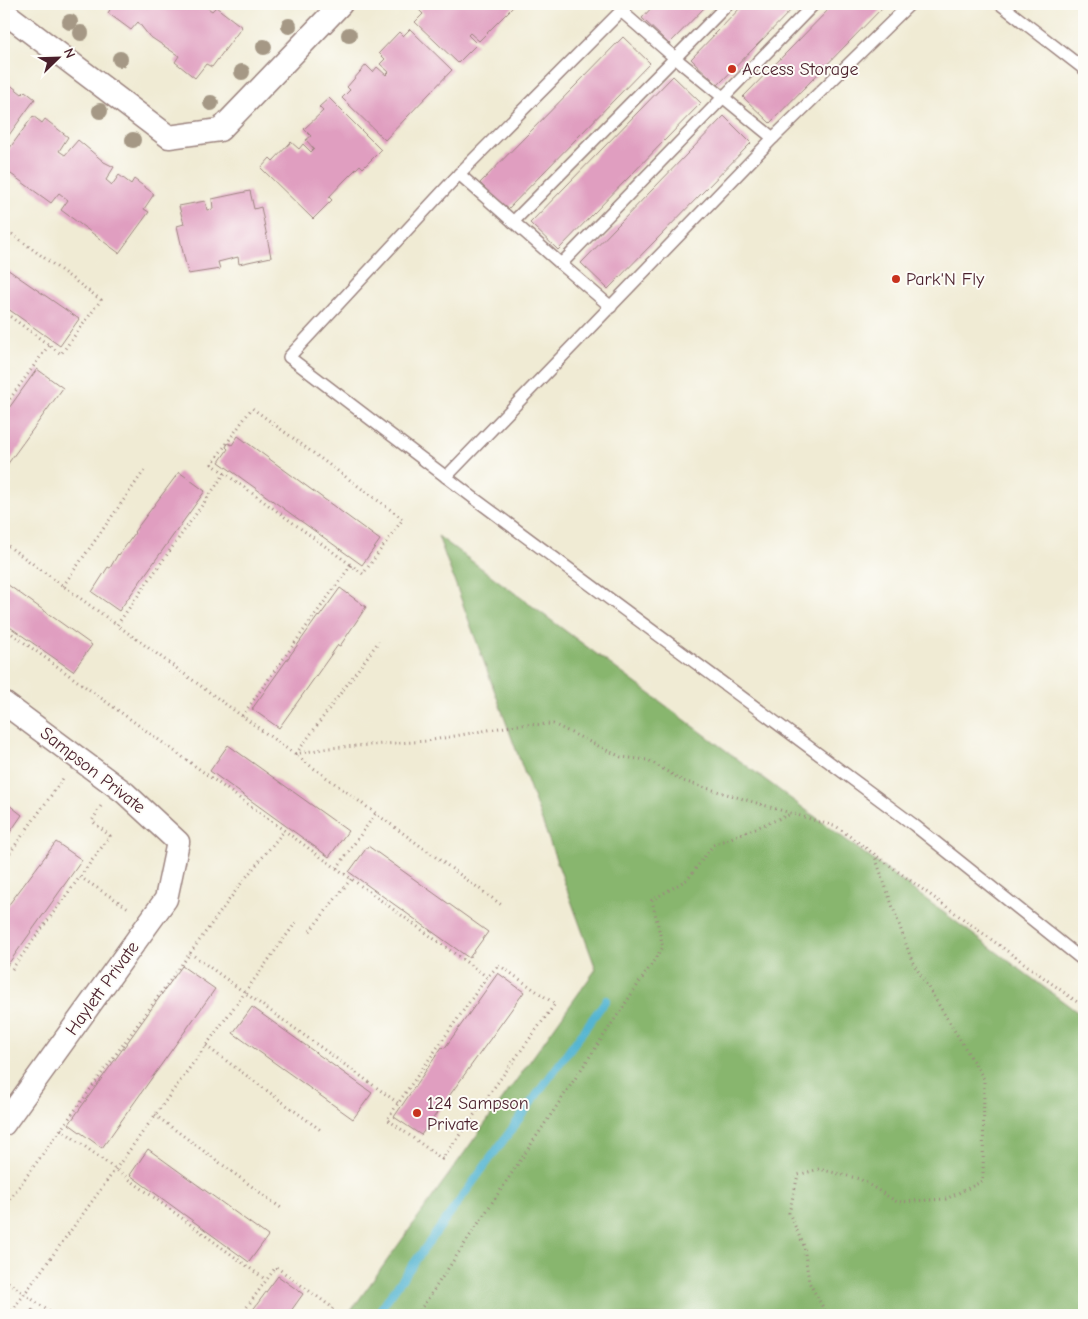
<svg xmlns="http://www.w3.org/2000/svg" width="1088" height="1319" font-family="'Comic Neue',sans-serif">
<rect width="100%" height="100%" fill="#fdfcf7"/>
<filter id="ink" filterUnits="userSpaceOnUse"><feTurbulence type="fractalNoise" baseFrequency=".02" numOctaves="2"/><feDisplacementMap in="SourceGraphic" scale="10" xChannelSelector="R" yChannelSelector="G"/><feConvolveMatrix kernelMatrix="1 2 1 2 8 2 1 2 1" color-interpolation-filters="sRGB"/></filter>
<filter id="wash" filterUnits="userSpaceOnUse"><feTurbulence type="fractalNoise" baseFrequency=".0096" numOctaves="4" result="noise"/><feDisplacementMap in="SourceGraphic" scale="20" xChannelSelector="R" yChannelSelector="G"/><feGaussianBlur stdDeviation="1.12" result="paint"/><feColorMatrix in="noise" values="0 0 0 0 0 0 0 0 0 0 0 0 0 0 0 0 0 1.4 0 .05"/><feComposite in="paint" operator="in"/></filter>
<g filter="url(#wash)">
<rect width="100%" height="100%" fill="#f0ebd4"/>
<polygon fill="#88b66e" stroke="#696a4c" points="438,536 1084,1017 1084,1315 348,1315 596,969"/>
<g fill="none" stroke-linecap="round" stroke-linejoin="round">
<polyline stroke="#54b5d2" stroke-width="8" points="376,1315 606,1000"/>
</g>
<g id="blocks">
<g fill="#e09ec0">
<polygon points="105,4 202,4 212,11 216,7 242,27 212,67 206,64 195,78 175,62 179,56 149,36 138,22 131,30 108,13 111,8"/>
<polygon points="426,4 516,4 479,41 470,33 468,35 477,44 458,63 415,22 423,14 419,10"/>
<polygon points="655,4 708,4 669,44 642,18"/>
<polygon points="744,4 797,4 718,85 691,59"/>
<polygon points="834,4 886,4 770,123 743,97"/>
<polygon points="410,29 452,70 385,140 342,98 350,90 347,87 366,65 373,72 377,67 386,75 389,72 380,64 385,59 379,53 399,32 403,36"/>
<polygon points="623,37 650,63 507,210 480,183"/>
<polygon points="673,76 701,103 558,250 530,223"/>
<polygon points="4,80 22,94 25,91 35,99 4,142"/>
<polygon points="329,98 381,150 363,168 360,165 344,181 329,197 332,200 313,219 261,168 270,158 273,161 291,142 299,149 303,144 311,152 314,149 306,140 311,136 304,129 323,111 319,107"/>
<polygon points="33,116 42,123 45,119 68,137 59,151 65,155 78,140 104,162 114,167 106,180 112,185 119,175 131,184 134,179 154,194 144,209 149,212 119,253 61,210 68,200 59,193 51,203 4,169 4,156"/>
<polygon points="724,116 751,143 608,289 581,263"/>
<polygon points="250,191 254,209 261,207 271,257 239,264 238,257 218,262 220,269 188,274 177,226 184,224 179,206 205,201 207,210 213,209 212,199"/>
<polygon points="4,267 79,319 60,346 4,306"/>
<polygon points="37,369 63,388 4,469 4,415"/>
<polygon points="238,436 380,540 362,565 219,462 228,449 226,447 228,443 232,445"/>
<polygon points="179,472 205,491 119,611 92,592 108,567 110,568 118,554 119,555 135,533 134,532"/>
<polygon points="4,582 92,645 73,671 4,623"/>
<polygon points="340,588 366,607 340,646 338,645 279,728 252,709 318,616 319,617"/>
<polygon points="228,745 348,831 329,857 210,771"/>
<polygon points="4,801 22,815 4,841"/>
<polygon points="56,842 82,860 4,970 4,911"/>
<polygon points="368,846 488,932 469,958 349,872"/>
<polygon points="182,966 215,989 102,1148 69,1124"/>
<polygon points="498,973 524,992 421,1135 394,1117 442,1047 444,1049"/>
<polygon points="252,1007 372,1093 353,1119 233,1033"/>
<polygon points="148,1149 268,1236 249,1262 130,1175"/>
<polygon points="278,1276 303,1294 288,1315 249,1315"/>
<polygon points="32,1309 40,1315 28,1315"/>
</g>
</g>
</g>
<g filter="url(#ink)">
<use href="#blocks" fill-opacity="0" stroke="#9d8580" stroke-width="1"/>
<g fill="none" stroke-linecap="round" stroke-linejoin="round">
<g stroke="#9d8580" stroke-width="14">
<g id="lane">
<polyline points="628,4 459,174 289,357 475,499 914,825 1084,961"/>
<polyline points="728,4 675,58 773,138"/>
<polyline points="1000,4 1084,69"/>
<polyline points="459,174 561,264"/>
<polyline points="513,222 675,58 621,11"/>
<polyline points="611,307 561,264 814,4"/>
<polyline points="446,477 773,138 910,4"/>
</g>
</g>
<g stroke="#9d8580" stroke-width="25">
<g id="street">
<polyline points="4,12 169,137 220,130 341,4"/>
<polyline points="4,703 125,793 178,842 166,899 4,1124"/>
</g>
</g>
<g stroke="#9d8580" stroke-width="3" stroke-dasharray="1 4" stroke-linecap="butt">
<polyline points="4,228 101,300 61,354 4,312"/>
<polyline points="4,407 49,345"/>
<polyline points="225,473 117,625 503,906"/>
<polyline points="4,543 117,625"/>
<polyline points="63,586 144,471"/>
<polyline points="4,628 487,977"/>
<polyline points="242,716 351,565 363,574 403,519 252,408 212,464 351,565"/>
<polyline points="295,754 328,748 427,741 516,725 553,724 621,757 648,760 683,781 837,827 1084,1007"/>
<polyline points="296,754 379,641"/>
<polyline points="4,861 65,776"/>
<polyline points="337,868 376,813"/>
<polyline points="80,877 130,909"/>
<polyline points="310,931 351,879"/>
<polyline points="190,953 398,1103"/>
<polygon points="499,965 555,1004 442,1159 387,1119 487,977"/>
<polyline points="12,969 110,836 92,821 101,806"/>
<polyline points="206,1046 322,1131"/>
<polyline points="155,1115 281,1208"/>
<polyline points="61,1129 266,1280"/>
<polyline points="4,1207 243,881 284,831"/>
<polyline points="4,1279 54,1315"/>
<polyline points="9,1315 297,921"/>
<polyline points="241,1315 276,1267 333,1308 328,1315"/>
<polyline points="417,1315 663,947 652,900 688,879 713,845 791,814"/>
<polyline points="827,1315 809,1282 804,1246 789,1213 798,1175 819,1169 860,1179 897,1202 946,1199 983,1181 984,1079 912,961 874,854"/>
</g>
<use href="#lane" stroke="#fff" stroke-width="11"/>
<use href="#street" stroke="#fff" stroke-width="22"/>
</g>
<g fill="#a59885">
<circle cx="70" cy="22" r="8"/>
<circle cx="289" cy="26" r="8"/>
<circle cx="81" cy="33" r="8"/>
<circle cx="349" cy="35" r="8"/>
<circle cx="264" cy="47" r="8"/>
<circle cx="120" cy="59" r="8"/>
<circle cx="242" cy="72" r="8"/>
<circle cx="211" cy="103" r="8"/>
<circle cx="100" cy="111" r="8"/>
<circle cx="133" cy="140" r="8"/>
</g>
</g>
<g fill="#c8321e" stroke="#fdfcf7" stroke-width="2">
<circle cx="732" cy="69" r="5"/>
<circle cx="896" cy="279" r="5"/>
<circle cx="417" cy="1113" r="5"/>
</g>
<g text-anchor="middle" stroke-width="4" stroke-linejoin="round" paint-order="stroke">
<g font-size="18" fill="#4a1f2b" stroke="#fdfcf7" text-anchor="start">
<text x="742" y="75">Access Storage</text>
<text x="906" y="285">Park'N Fly</text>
<text x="427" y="1109">124 Sampson<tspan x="427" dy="21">Private</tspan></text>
</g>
<g font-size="18" fill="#4a1f2b" stroke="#fdfcf7">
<text transform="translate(93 770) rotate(38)" y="6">Sampson Private</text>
<text transform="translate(102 988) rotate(-54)" y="6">Haylett Private</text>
</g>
</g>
<rect width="1088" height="1319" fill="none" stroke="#fdfcf7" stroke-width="20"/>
<g transform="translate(58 58) rotate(67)" stroke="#fdfcf7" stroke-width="4" paint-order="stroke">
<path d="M0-4L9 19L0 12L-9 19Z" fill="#4a1f2b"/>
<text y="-8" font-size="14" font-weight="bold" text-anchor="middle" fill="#4a1f2b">N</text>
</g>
</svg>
